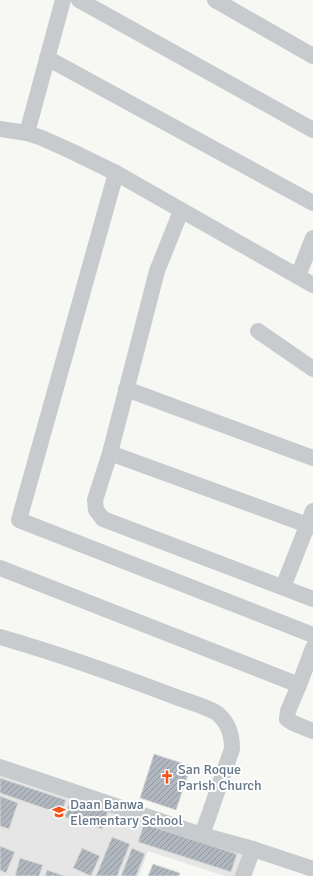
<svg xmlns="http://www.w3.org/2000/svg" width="313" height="876" font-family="Signika,sans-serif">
<defs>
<pattern id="building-hatch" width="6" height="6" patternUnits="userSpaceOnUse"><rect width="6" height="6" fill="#b0b7be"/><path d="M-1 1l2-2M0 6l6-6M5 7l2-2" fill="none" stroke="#9399a0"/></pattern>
</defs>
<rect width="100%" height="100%" fill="#f7f7f4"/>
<polygon fill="#e5e6e5" points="0,773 248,855 240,876 225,876 148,851 139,876 0,876"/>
<g fill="url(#building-hatch)" stroke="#d9d9d6">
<polygon points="154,754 191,766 176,810 140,798"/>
<polygon points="0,778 66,800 61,814 0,793"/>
<polygon points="0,796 18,803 9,829 0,826"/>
<polygon points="70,800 108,812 102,829 65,817"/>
<polygon points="144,824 237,854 231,872 138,842"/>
<polygon points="112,837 130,844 117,876 96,876"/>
<polygon points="0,846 15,852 6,873 0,870"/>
<polygon points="82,848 100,856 91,876 73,868"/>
<polygon points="132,848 145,854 136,876 121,876"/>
<polygon points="20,858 43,865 39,876 15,876"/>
<polygon points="153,864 180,873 179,876 148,876"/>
<polygon points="47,870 65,876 45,876"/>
</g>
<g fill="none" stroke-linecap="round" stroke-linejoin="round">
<g stroke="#c7cbce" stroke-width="16">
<polyline points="79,0 313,130"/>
<polyline points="215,0 313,56"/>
<polyline points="47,58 313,203"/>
<polyline points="0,129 27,133 42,138 73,152 116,173 313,285"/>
<polyline points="27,133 63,0"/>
<polyline points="116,173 19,520 313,635"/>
<polyline points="181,211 157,271 110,453 95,500 96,510 103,519 313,599"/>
<polyline points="298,276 313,238"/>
<polyline points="258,331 313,369"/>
<polyline points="126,389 313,458"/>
<polyline points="110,453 313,527"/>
<polyline points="0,568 299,685"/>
<polyline points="283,587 313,511"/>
<path d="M0,637c59,17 118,38 176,60 10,4 35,11 42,17 11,10 14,21 14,35l-30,86"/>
<polyline points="313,648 299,685 288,711 287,719 293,723 313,731"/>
<polyline points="0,767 202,835 253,849 313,869"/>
<polyline points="243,876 253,849"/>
</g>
</g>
<defs>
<g id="church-bare" transform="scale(1.08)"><path d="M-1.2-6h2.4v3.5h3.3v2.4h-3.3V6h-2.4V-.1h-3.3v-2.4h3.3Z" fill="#f2541a" stroke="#fff" stroke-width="2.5" paint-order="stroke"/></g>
<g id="school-bare" transform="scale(1.08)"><path d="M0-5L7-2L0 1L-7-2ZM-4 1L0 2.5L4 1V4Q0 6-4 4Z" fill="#f2541a" stroke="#fff" stroke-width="2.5" paint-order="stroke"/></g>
</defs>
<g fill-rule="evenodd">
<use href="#church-bare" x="167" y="777"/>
<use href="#school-bare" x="59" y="812"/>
</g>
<g text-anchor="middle" stroke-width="4" stroke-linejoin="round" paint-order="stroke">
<g font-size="14" fill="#647688" stroke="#fff" text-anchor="start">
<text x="178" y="774">San Roque<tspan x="178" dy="16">Parish Church</tspan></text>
<text x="70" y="809">Daan Banwa<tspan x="70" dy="16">Elementary School</tspan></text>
</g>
</g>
</svg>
